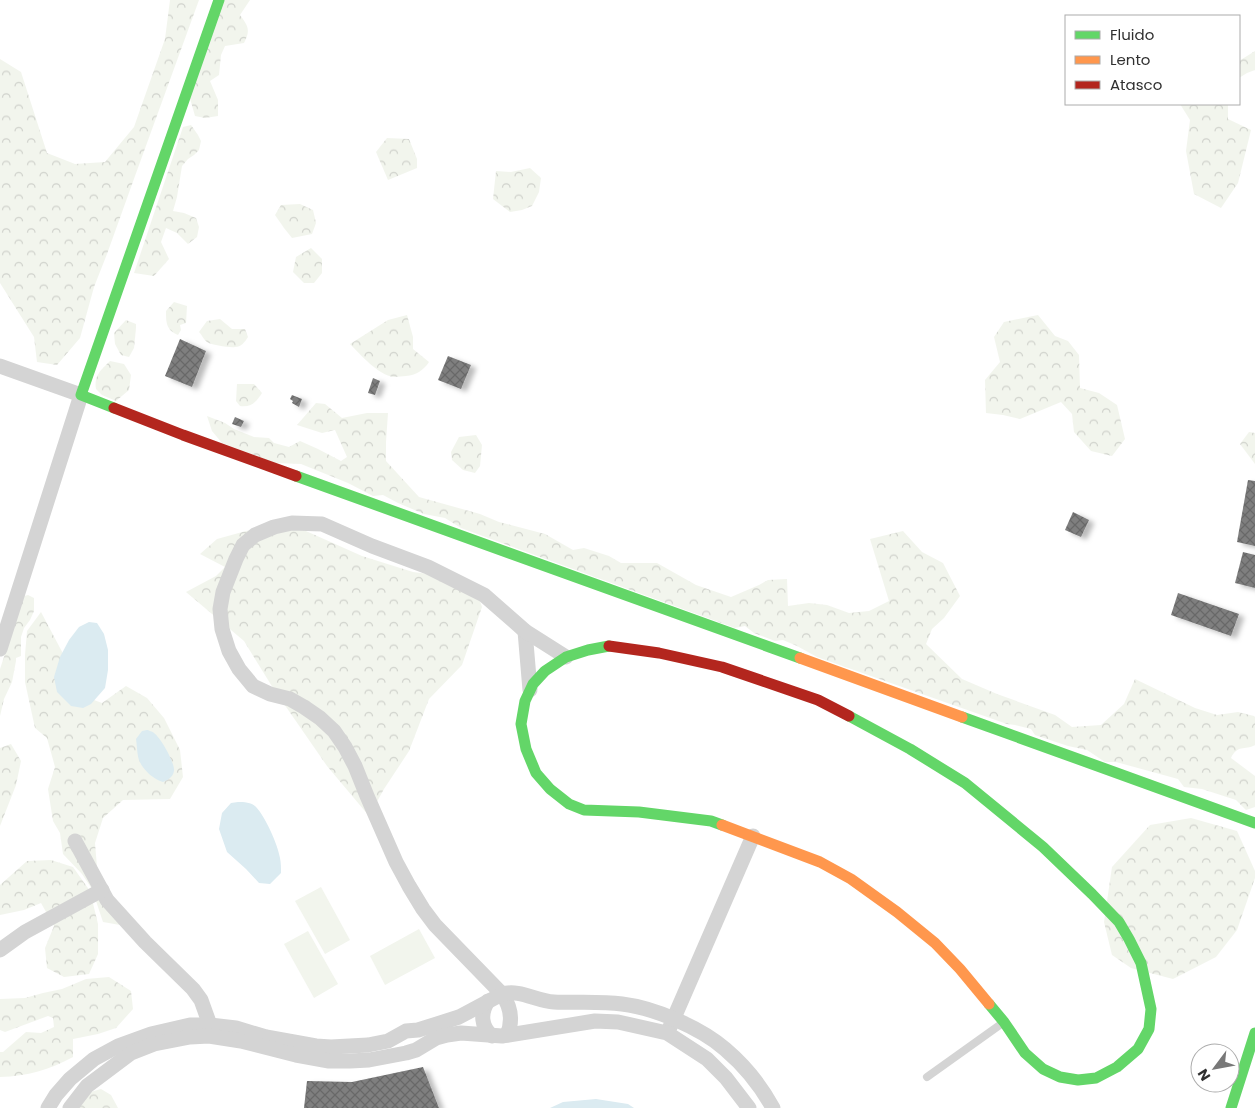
<svg xmlns="http://www.w3.org/2000/svg" width="1255" height="1108" font-family="Poppins,sans-serif">
<defs>
<pattern id="forest-crowns" width="20" height="18" patternUnits="userSpaceOnUse" patternTransform="scale(1.25)"><rect width="20" height="18" fill="#f2f5ed"/><path d="M2 6a3 3 0 1 1 6 0M12 15a3 3 0 1 1 6 0" fill="none" stroke="#d0d2cc"/></pattern>
<pattern id="building-cross-hatch" width="8" height="8" patternUnits="userSpaceOnUse" patternTransform="scale(1.25)"><rect width="8" height="8" fill="#7f7f7f"/><path d="M0 0l8 8M0 8l8-8" fill="none" stroke="#686868"/></pattern>
<filter id="shadow"><feDropShadow dx="5.5" dy="3" stdDeviation="2.5" flood-color="#0004"/></filter>
</defs>
<rect width="100%" height="100%" fill="#fff"/>
<g fill="url(#forest-crowns)">
<polygon points="170,0 199,0 135,176 107,254 94,287 80,338 57,365 37,362 34,337 0,283 0,59 21,72 47,153 75,164 105,162 134,127 165,39"/>
<path d="M223,0h27l-10,15c8,11 11,15 4,28l-19,3 -4,9 -2,20 -9,6 8,19v16l-13,2 -10,-2 -6,-21z"/>
<polygon points="1255,51 1255,70 1247,73 1239,78 1239,61"/>
<polygon points="1180,104 1228,104 1228,119 1251,130 1238,183 1221,208 1194,194 1186,151 1190,120"/>
<polygon points="191,125 198,135 201,141 199,150 194,155 188,159 182,166 177,197 173,211 184,213 196,218 199,227 197,237 188,244 177,233 166,228 161,242 169,259 154,276 134,273 183,127"/>
<polygon points="387,138 409,139 417,159 417,168 388,180 376,152"/>
<polygon points="530,168 541,178 539,192 532,206 522,210 510,212 493,199 496,171 511,172"/>
<polygon points="300,204 313,210 316,223 312,234 292,238 284,228 275,215 281,205"/>
<polygon points="311,248 322,259 322,273 314,283 304,283 293,272 296,257"/>
<path d="M174,302l13,4 -1,17 -6,2 1,5 -3,5c-12,-5 -12,-13 -12,-24z"/>
<path d="M407,315l6,22v12l16,13c-6,9 -13,13 -23,14 -3,0 -8,1 -12,1 -16,-2 -33,-22 -44,-33l38,-24z"/>
<polygon points="1038,315 1055,336 1068,341 1079,355 1080,388 1099,393 1117,405 1125,439 1112,456 1091,451 1074,432 1072,414 1061,402 1020,419 1003,415 986,413 985,380 1000,362 994,337 1004,322"/>
<path d="M220,319l12,10h13l3,8c-3,5 -7,10 -13,10 -4,1 -24,-2 -28,-5 -3,-2 -5,-7 -8,-10l8,-11z"/>
<polygon points="126,320 136,324 136,328 134,348 129,357 121,355 115,344 114,333"/>
<path d="M110,361l14,3 7,11 -2,15 -13,11 -14,-6 -6,-6c-2,-14 5,-19 14,-28z"/>
<path d="M237,384h17l8,9c-5,8 -11,15 -22,13l-4,-5z"/>
<path d="M316,403l9,1 17,14 25,-5h21l-2,29v19l33,36 61,17 19,8 46,12 28,16 11,-2 25,8 12,7h36l39,22 35,12 28,-12 9,-5 19,-1 1,27 21,-3 18,2 22,8 20,-2 20,-10 -19,-62 33,-8 19,21 21,11 17,33 -16,22 -12,11 -6,15 36,35 35,15 58,21 17,12 29,-2 23,-21 11,-25 60,29 22,7 21,-3 16,4 1,1v28c-11,6 -17,-1 -24,13l24,18v31l-9,3 -10,-10 -34,-11 -18,-2 -6,-8 -62,-17h-11l-18,-12 -19,-4 -33,-11 -4,-6 -16,-4 -8,-1 -190,-67 -20,-11 -14,-6 -8,1 -21,-8 -9,-7 -10,2 -274,-100 -16,-10 -21,-4 -26,-11 -15,-8 -10,1 -25,-13 -47,-19 -26,-1 -53,-20 -10,-12 -5,-15 18,7 9,6 20,8 15,1 5,5 15,4 11,-6 18,8 23,12 6,-4 -12,-27 -13,3 -25,-8z"/>
<polygon points="1249,432 1255,433 1255,464 1240,444"/>
<polygon points="476,435 482,445 480,466 475,473 463,470 452,460 451,452 459,437"/>
<polygon points="288,523 362,556 413,572 445,576 476,589 482,607 462,665 429,699 409,751 384,789 369,816 327,766 273,688 244,641 186,592 216,576 225,567 200,554 217,539 246,531"/>
<polygon points="28,595 34,598 34,611 30,620 24,628 21,637 21,656 16,658 16,661 12,682 4,699 0,716 0,669 24,596"/>
<polygon points="41,612 86,697 102,703 126,686 147,698 164,718 180,750 183,777 170,799 123,800 103,818 95,843 97,867 120,925 103,922 92,889 82,874 63,854 60,833 53,821 48,789 55,767 47,738 35,728 25,682 25,655 27,631"/>
<polygon points="11,744 21,761 16,785 0,826 0,748"/>
<polygon points="1191,818 1237,831 1255,871 1255,878 1237,930 1216,957 1173,979 1131,968 1112,955 1104,922 1112,867 1150,825"/>
<polygon points="51,860 73,867 90,891 98,924 98,954 89,974 64,977 47,968 45,948 54,926 41,903 24,910 0,915 0,885 27,861"/>
<path d="M109,977l22,14 2,18 -17,19 -18,6 -25,5v18c-24,13 -45,19 -73,20v-25h3l23,-20 15,1 13,-6 -1,-9 -5,-2 -43,16 -5,-2v-31l25,-1 18,-5 19,-4 24,-10z"/>
<polygon points="101,1089 111,1095 118,1108 77,1108 76,1096"/>
</g>
<g fill="#f2f5ed">
<polygon points="321,887 350,940 325,954 295,901"/>
<polygon points="419,929 435,958 385,985 370,956"/>
<polygon points="308,931 338,984 314,998 284,944"/>
</g>
<g fill="#dbebf1">
<polygon points="89,622 97,623 104,634 108,650 108,670 105,688 91,704 83,708 71,706 57,692 54,677 60,657 69,640 79,627"/>
<path d="M147,730c1,0 6,2 7,3 7,5 21,30 20,38 -1,6 -6,9 -11,11 -10,-3 -20,-12 -24,-22 -2,-6 -2,-15 -3,-21l6,-8z"/>
<path d="M238,802c6,0 13,0 18,5 9,9 22,38 24,51 1,5 1,10 1,15l-11,11 -11,-1 -13,-14 -19,-17 -8,-23 3,-16 9,-10z"/>
<polygon points="596,1099 628,1104 634,1108 550,1108 563,1102"/>
</g>
<g fill="url(#building-cross-hatch)" filter="url(#shadow)">
<polygon points="180,339 206,351 192,387 165,376"/>
<polygon points="448,356 471,365 461,389 438,380"/>
<polygon points="373,378 380,381 375,395 368,393"/>
<polygon points="292,395 302,399 299,407 292,403 293,401 290,399"/>
<polygon points="235,417 244,421 241,427 232,424"/>
<polygon points="1248,480 1255,481 1255,546 1237,542"/>
<polygon points="1073,512 1089,520 1081,537 1065,530"/>
<polygon points="1243,552 1255,555 1255,588 1235,583"/>
<polygon points="1178,593 1239,614 1231,636 1171,615"/>
<polygon points="423,1067 439,1108 304,1108 307,1081 352,1082"/>
</g>
<g fill="none" stroke-linecap="round" stroke-linejoin="round">
<polyline stroke="#d4d4d4" stroke-width="8" points="927,1077 1004,1022"/>
<g stroke="#d4d4d4" stroke-width="15">
<polyline points="0,366 81,395 0,649"/>
<polyline points="525,631 530,690"/>
<polyline points="75,841 107,900 145,942 193,989 201,1000 210,1025 210,1032"/>
<polyline points="0,950 25,932 102,890"/>
<path d="M488,1001c-8,12 -7,26 4,35"/>
<polyline points="670,1027 753,836"/>
<path d="M507,1035c6,-14 4,-28 -5,-41l-67,-69 -12,-16 -14,-23 -13,-24 -29,-66 -12,-30 -10,-19 -11,-16 -14,-13 -16,-11 -14,-8 -20,-5 -17,-8 -14,-17 -10,-18 -7,-22 -2,-20 3,-17 13,-33 7,-14 12,-10 19,-8 18,-4 30,1 50,22 56,21 56,28 41,36 41,26"/>
<path d="M48,1108l8,-13 14,-16 24,-20 24,-13 33,-12 39,-9h20l26,3 30,9 50,9 15,1 37,-2 20,-4 18,-10 12,-1 41,-13 43,-23c18,-5 34,7 52,8 23,1 46,-1 68,2 33,4 79,24 103,45 20,17 36,37 48,59"/>
<polyline points="70,1108 87,1086 131,1053 154,1044 190,1037 209,1036 241,1041 296,1055 329,1061 350,1061 369,1060 406,1053 416,1050 436,1038 447,1035 461,1033 502,1036 595,1021 618,1022 667,1033 707,1059 726,1078 749,1108"/>
</g>
<g stroke="#63d668" stroke-width="11">
<polyline points="114,408 81,395 219,0"/>
<polyline points="296,476 800,658"/>
<polyline points="609,646 588,650 566,657 545,671 533,684 525,701 521,724 526,749 536,773 550,789 569,804 584,810 639,812 711,821 722,825"/>
<polyline points="849,716 910,749 965,783 1043,847 1092,894 1119,922 1129,939 1141,963 1151,1009 1149,1029 1138,1049 1117,1067 1096,1078 1078,1080 1060,1077 1043,1069 1025,1053 1004,1022 989,1004"/>
<polyline points="962,717 1255,823"/>
<polyline points="1231,1108 1255,1033"/>
</g>
<g stroke="#ff974d" stroke-width="11">
<polyline points="800,658 962,717"/>
<polyline points="722,825 820,862 851,879 897,912 935,943 960,969 989,1004"/>
</g>
<g stroke="#b3261e" stroke-width="11">
<polyline points="114,408 183,435 296,476"/>
<polyline points="609,646 659,653 722,667 818,700 849,716"/>
</g>
</g>
<rect x="1065" y="15" width="175" height="90" fill="#ffffff" stroke="#acacac"/>
<rect x="1075" y="31" width="25" height="8" fill="#63d668" stroke="#acacac"/>
<text x="1110" y="40" font-size="15" fill="#303030">Fluido</text>
<rect x="1075" y="56" width="25" height="8" fill="#ff974d" stroke="#acacac"/>
<text x="1110" y="65" font-size="15" fill="#303030">Lento</text>
<rect x="1075" y="81" width="25" height="8" fill="#b3261e" stroke="#acacac"/>
<text x="1110" y="90" font-size="15" fill="#303030">Atasco</text>
<g transform="translate(1215 1068) rotate(238)"><circle r="24" fill="#ffffff" stroke="#acacac"/>
<path d="M0-4L9 19L0 12L-9 19Z" fill="#787878"/>
<text y="-8" font-size="14" font-weight="bold" text-anchor="middle" fill="#303030">N</text>
</g>
</svg>
